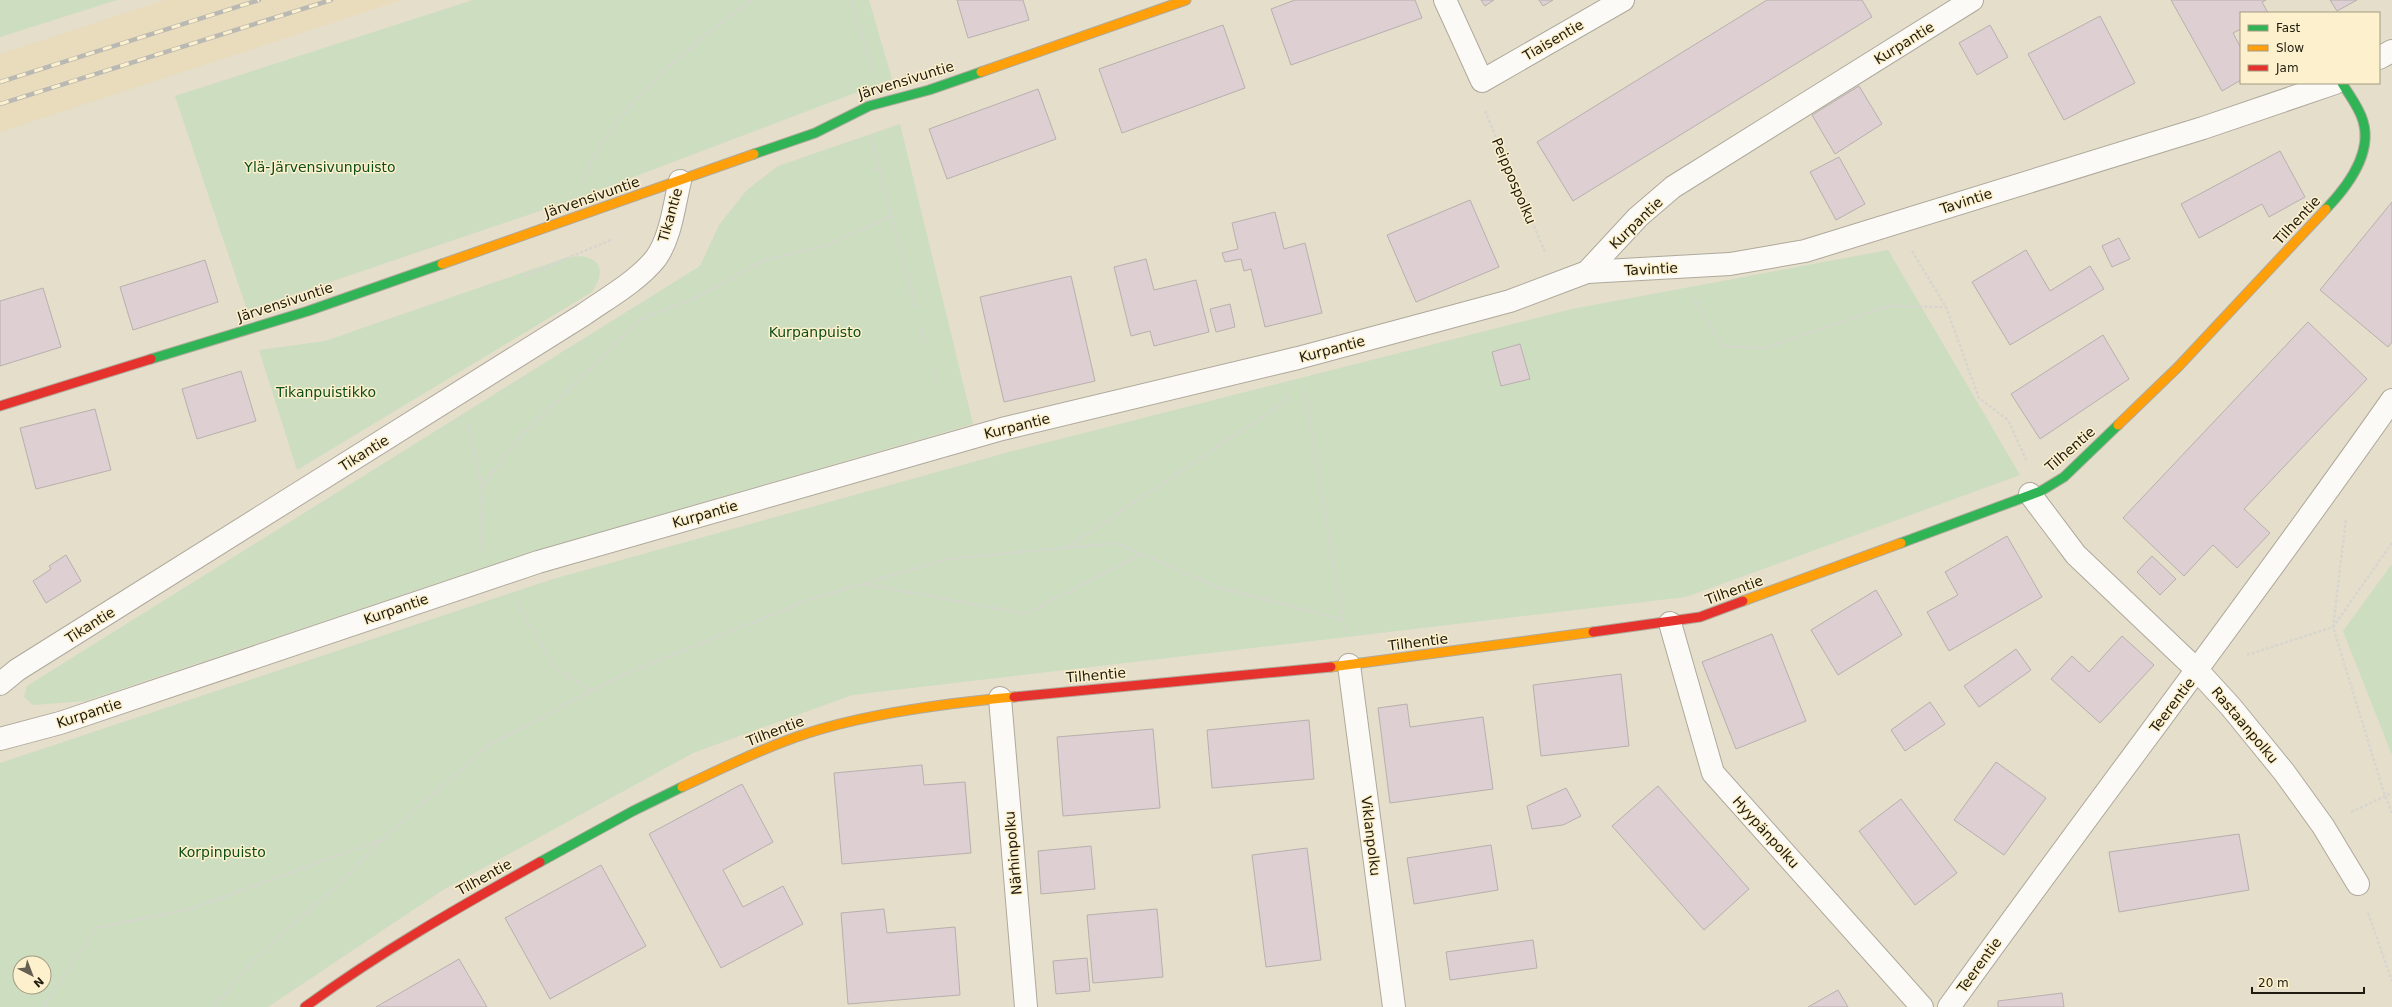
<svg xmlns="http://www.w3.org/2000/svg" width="2392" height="1007" font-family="'DejaVu Sans',sans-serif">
<rect width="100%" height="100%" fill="#e5decb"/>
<polygon fill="#e8dcbd" points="165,0 402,0 0,132 0,54"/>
<g fill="#ccddc0" fill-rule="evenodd">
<polygon points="0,0 117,0 0,37"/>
<polygon points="473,0 869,0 892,79 575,199 247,310 175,96"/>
<polygon points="900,124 973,424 534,551 85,701 33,705 24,697 27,686 700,266 719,225 747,190 778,166"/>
<path d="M1888,250l132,225 -334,122 -834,98 -159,58 -250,137 -175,117h-268v-244l553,-184 456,-127 563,-143zM20,963h24v24h-24z"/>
<path d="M581,256c24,4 22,19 11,36l-295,178 -38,-120 66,-9 240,-83z"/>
<polygon points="2392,564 2392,755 2343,631"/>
</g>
<g fill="#ddcfd2" stroke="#b8b0ad">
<polygon points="957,0 1023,0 1029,20 968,38"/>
<polygon points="1295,0 1415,0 1422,18 1291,65 1271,9"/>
<polygon points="1481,0 1494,0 1485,6"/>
<polygon points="1539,0 1553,0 1543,6"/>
<polygon points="1767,0 1862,0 1872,17 1573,201 1537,142"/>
<polygon points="2171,0 2266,0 2262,2 2268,13 2241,13 2241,29 2233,33 2241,48 2241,80 2222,91"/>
<polygon points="2330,0 2357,0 2337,11"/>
<polygon points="2100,16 2135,83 2064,120 2028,54"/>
<polygon points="1223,25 1245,88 1122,133 1099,69"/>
<polygon points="1990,25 2008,57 1977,75 1959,43"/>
<polygon points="1859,86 1882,124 1835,154 1812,115"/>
<polygon points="1038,89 1056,139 947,179 929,129"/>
<polygon points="2280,151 2305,197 2269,217 2262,204 2199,238 2181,204"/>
<polygon points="1839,157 1865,204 1836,220 1810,172"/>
<polygon points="1470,200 1499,267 1416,302 1387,235"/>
<polygon points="2392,202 2392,342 2388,347 2320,290"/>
<polygon points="1275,212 1284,249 1305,243 1322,313 1265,327 1251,269 1244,271 1241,259 1225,262 1222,253 1238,249 1232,223"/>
<polygon points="2119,238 2130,259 2112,267 2102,246"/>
<polygon points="2026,250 2050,291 2090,266 2104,289 2010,345 1972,282"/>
<polygon points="1146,259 1154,290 1196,280 1209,332 1154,346 1150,331 1131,336 1114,267"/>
<polygon points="205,260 218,302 133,330 120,287"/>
<polygon points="1071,276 1095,381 1004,402 980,297"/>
<polygon points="43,288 61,347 0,366 0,301"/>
<polygon points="1230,304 1235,327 1216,332 1210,309"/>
<polygon points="2308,322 2367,379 2244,509 2270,533 2237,568 2213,545 2184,576 2123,518"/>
<polygon points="2103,335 2129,379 2040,439 2011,394"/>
<polygon points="1520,344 1530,379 1501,386 1492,352"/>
<polygon points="241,371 256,421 197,439 182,389"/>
<polygon points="95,409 111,470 36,489 20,428"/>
<polygon points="2007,536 2042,597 1949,651 1927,612 1958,595 1945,572"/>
<polygon points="66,555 81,581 46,603 33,581 51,569 49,566"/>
<polygon points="2152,556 2176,579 2160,595 2137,572"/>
<polygon points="1876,590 1902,635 1838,675 1811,630"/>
<polygon points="1772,634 1806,721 1736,749 1702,662"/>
<polygon points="2122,636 2154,665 2100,723 2051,679 2072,656 2089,672"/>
<polygon points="2016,649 2031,670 1979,707 1964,686"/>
<polygon points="1621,674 1629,746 1541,756 1533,685"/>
<polygon points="1930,702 1945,724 1905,751 1891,730"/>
<polygon points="1407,704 1410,727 1483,717 1493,789 1390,803 1378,708"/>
<polygon points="1309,720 1314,779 1212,788 1207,730"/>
<polygon points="1153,729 1160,808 1063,816 1057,737"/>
<polygon points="1996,762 2046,798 2004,855 1954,820"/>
<polygon points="922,765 924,785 965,782 971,853 842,864 834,773"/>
<polygon points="742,784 773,842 723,870 743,907 783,886 803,924 721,968 649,834"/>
<polygon points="1658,786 1749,889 1704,930 1612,826"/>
<polygon points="1566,788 1581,816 1563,825 1532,829 1527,806"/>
<polygon points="1901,799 1957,873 1915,905 1859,831"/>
<polygon points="2239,834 2249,890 2119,912 2109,852"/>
<polygon points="1491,845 1498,890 1414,904 1407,858"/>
<polygon points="1091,846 1095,889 1041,894 1038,851"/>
<polygon points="1307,848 1321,960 1266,967 1252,855"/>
<polygon points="601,865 646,946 550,999 505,918"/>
<polygon points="884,909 887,933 955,927 960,995 848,1004 841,913"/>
<polygon points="1157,909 1163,977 1093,983 1087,915"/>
<polygon points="1533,940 1537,968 1450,980 1446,952"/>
<polygon points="1087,958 1090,991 1056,994 1053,961"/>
<polygon points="459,959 487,1007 376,1007"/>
<polygon points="1838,990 1848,1007 1808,1007"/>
<polygon points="2062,993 2064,1007 1998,1007 1998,1001"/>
</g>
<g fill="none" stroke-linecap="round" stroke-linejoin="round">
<g stroke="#afa99b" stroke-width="24">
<g id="street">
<polyline points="1445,0 1482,81 1623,0"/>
<polyline points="2379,58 2392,51"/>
<polyline points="1587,272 1730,264 1805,251 2203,128 2335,83"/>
<polyline points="2030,494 2076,555 2198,671 2231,707 2284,772 2323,826 2358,884"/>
<polyline points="1670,623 1713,773 1922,1007"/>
<polyline points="1349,665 1394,1007"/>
<path d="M0,684l17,-14 566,-355c24,-17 55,-34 73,-57 15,-21 18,-53 24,-77"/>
<polyline points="1000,698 1026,1007"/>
<polyline points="0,739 60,723 538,562 1002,429 1298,358 1510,301 1587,272 1638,217 1673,187 1972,0"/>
<path d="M1949,1007c146,-203 299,-402 443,-607"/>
</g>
</g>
<g stroke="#afa99b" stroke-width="11">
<g id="fast">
<polyline points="754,154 815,133 869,106 929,90 981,72"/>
<path d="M2326,209c21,-22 47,-55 37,-88 -4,-14 -14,-26 -21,-38"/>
<polyline points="151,359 308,311 442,264"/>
<polyline points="1901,543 2041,491 2064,477 2118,425"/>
<polyline points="540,862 633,811 682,787"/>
</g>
</g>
<g stroke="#afa99b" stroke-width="11">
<g id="slow">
<polyline points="981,72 1186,0"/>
<polyline points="442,264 754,154"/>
<polyline points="2118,425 2178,367 2326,209"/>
<polyline points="1743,601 1901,543"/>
<polyline points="1331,667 1593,632"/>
<path d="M682,787c41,-19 83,-40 126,-54 62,-20 141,-30 206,-36"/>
</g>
</g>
<g stroke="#afa99b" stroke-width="11">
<g id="jam">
<polyline points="0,406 151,359"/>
<polyline points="1593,632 1700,617 1743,601"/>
<polyline points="1014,697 1331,667"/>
<path d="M305,1007c75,-55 154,-100 235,-145"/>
</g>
</g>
<g stroke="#d7d5cf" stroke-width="2.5" stroke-dasharray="3 2" stroke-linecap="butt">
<polyline points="851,0 873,72"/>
<polyline points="1485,111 1545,252"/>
<polyline points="871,139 916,308"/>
<path d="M583,182c21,-67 113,-143 169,-182"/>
<polyline points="1912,251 1946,307 1979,398 2008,420 2027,462"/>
<polyline points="525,276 613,239"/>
<polyline points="1694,298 1722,346 1765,348 1888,306 1946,307"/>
<polyline points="921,329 925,342"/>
<polyline points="933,370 937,384"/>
<polyline points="1304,388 1345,633"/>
<polyline points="468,423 482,488 481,549"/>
<polyline points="482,488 513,444 639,320 697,297 765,260 828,245 892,215"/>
<polyline points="2392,543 2333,627 2385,796 2392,813"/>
<polyline points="1066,548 1286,401 1285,394"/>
<polyline points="864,584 1026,614 1142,554"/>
<polyline points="516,602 554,667 591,691"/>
<polyline points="2247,655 2333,627 2346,519"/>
<polyline points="2351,812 2392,793"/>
<polyline points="2368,913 2392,981"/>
<polyline points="43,1007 97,928 190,909 380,840"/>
<polyline points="214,1007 256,957 338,885 382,839 488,746 622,675 808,600 947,559 1117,543 1217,587 1344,620"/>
</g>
<use href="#street" stroke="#fbfaf7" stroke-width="22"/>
<use href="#fast" stroke="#30b455" stroke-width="9"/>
<use href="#slow" stroke="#ff9f0a" stroke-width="9"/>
<use href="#jam" stroke="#e5322d" stroke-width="9"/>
<g stroke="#bab8b3" stroke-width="4.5">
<g id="rail">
<polyline points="0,82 259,0"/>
<polyline points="0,104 331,0"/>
</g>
</g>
<use href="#rail" stroke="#fdf0cd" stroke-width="3" stroke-dasharray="9" stroke-linecap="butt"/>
</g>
<g text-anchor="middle" stroke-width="3" stroke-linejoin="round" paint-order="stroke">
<g font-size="14" fill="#1f1b0e" stroke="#fdf0cd">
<text transform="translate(1553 40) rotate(-30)" y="5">Tiaisentie</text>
<text transform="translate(1904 43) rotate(-32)" y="5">Kurpantie</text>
<text transform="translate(906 80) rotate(-17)" y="5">Järvensivuntie</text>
<text transform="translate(1514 181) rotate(67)" y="5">Peippospolku</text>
<text transform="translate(592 197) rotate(-19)" y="5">Järvensivuntie</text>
<text transform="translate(1966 201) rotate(-18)" y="5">Tavintie</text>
<text transform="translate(670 215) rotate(-74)" y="5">Tikantie</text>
<text transform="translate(2297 220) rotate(-47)" y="5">Tilhentie</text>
<text transform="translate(1636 223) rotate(-44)" y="5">Kurpantie</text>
<text transform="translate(1651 269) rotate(-3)" y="5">Tavintie</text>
<text transform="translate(285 302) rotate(-18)" y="5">Järvensivuntie</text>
<text transform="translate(1332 349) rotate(-15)" y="5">Kurpantie</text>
<text transform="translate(1017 426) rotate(-14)" y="5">Kurpantie</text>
<text transform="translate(2070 449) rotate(-41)" y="5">Tilhentie</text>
<text transform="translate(364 453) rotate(-32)" y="5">Tikantie</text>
<text transform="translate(705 514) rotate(-16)" y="5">Kurpantie</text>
<text transform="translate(1734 590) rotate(-20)" y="5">Tilhentie</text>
<text transform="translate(396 609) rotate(-19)" y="5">Kurpantie</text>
<text transform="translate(90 625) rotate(-32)" y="5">Tikantie</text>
<text transform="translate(1418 642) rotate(-7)" y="5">Tilhentie</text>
<text transform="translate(1096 675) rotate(-5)" y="5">Tilhentie</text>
<text transform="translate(2172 705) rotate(-53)" y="5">Teerentie</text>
<text transform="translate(89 713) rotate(-18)" y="5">Kurpantie</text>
<text transform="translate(2245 725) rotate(50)" y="5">Rastaanpolku</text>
<text transform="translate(775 731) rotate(-21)" y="5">Tilhentie</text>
<text transform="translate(1766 832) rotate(48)" y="5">Hyypänpolku</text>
<text transform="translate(1371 836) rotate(83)" y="5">Viklanpolku</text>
<text transform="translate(1013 853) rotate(-95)" y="5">Närhinpolku</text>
<text transform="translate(484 877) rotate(-29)" y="5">Tilhentie</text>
<text transform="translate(1979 965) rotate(-54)" y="5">Teerentie</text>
</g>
<g font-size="14" fill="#0d4d17" stroke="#fdf0cd">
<text x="320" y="172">Ylä-Järvensivunpuisto</text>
<text x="815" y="337">Kurpanpuisto</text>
<text x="326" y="397">Tikanpuistikko</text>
<text x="222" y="857">Korpinpuisto</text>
</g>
</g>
<rect x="2240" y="12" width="140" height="72" fill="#fdf0cd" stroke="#a49b81"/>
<rect x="2248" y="25" width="20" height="6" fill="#30b455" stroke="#a49b81"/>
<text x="2276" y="32" font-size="12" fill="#1f1b0e">Fast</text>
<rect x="2248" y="45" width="20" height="6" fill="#ff9f0a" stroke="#a49b81"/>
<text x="2276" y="52" font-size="12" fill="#1f1b0e">Slow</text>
<rect x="2248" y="65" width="20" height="6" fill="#e5322d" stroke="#a49b81"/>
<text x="2276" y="72" font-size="12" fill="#1f1b0e">Jam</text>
<g transform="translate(32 975) rotate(138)"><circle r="19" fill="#fdf0cd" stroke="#a49b81"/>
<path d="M0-3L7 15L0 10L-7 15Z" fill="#645f50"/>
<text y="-6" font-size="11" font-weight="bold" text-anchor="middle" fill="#1f1b0e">N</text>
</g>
<path d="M2252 987v6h112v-6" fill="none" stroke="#1f1b0e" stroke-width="2"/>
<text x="2258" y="987" font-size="12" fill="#1f1b0e" stroke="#fdf0cd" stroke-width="3" paint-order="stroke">20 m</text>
</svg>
